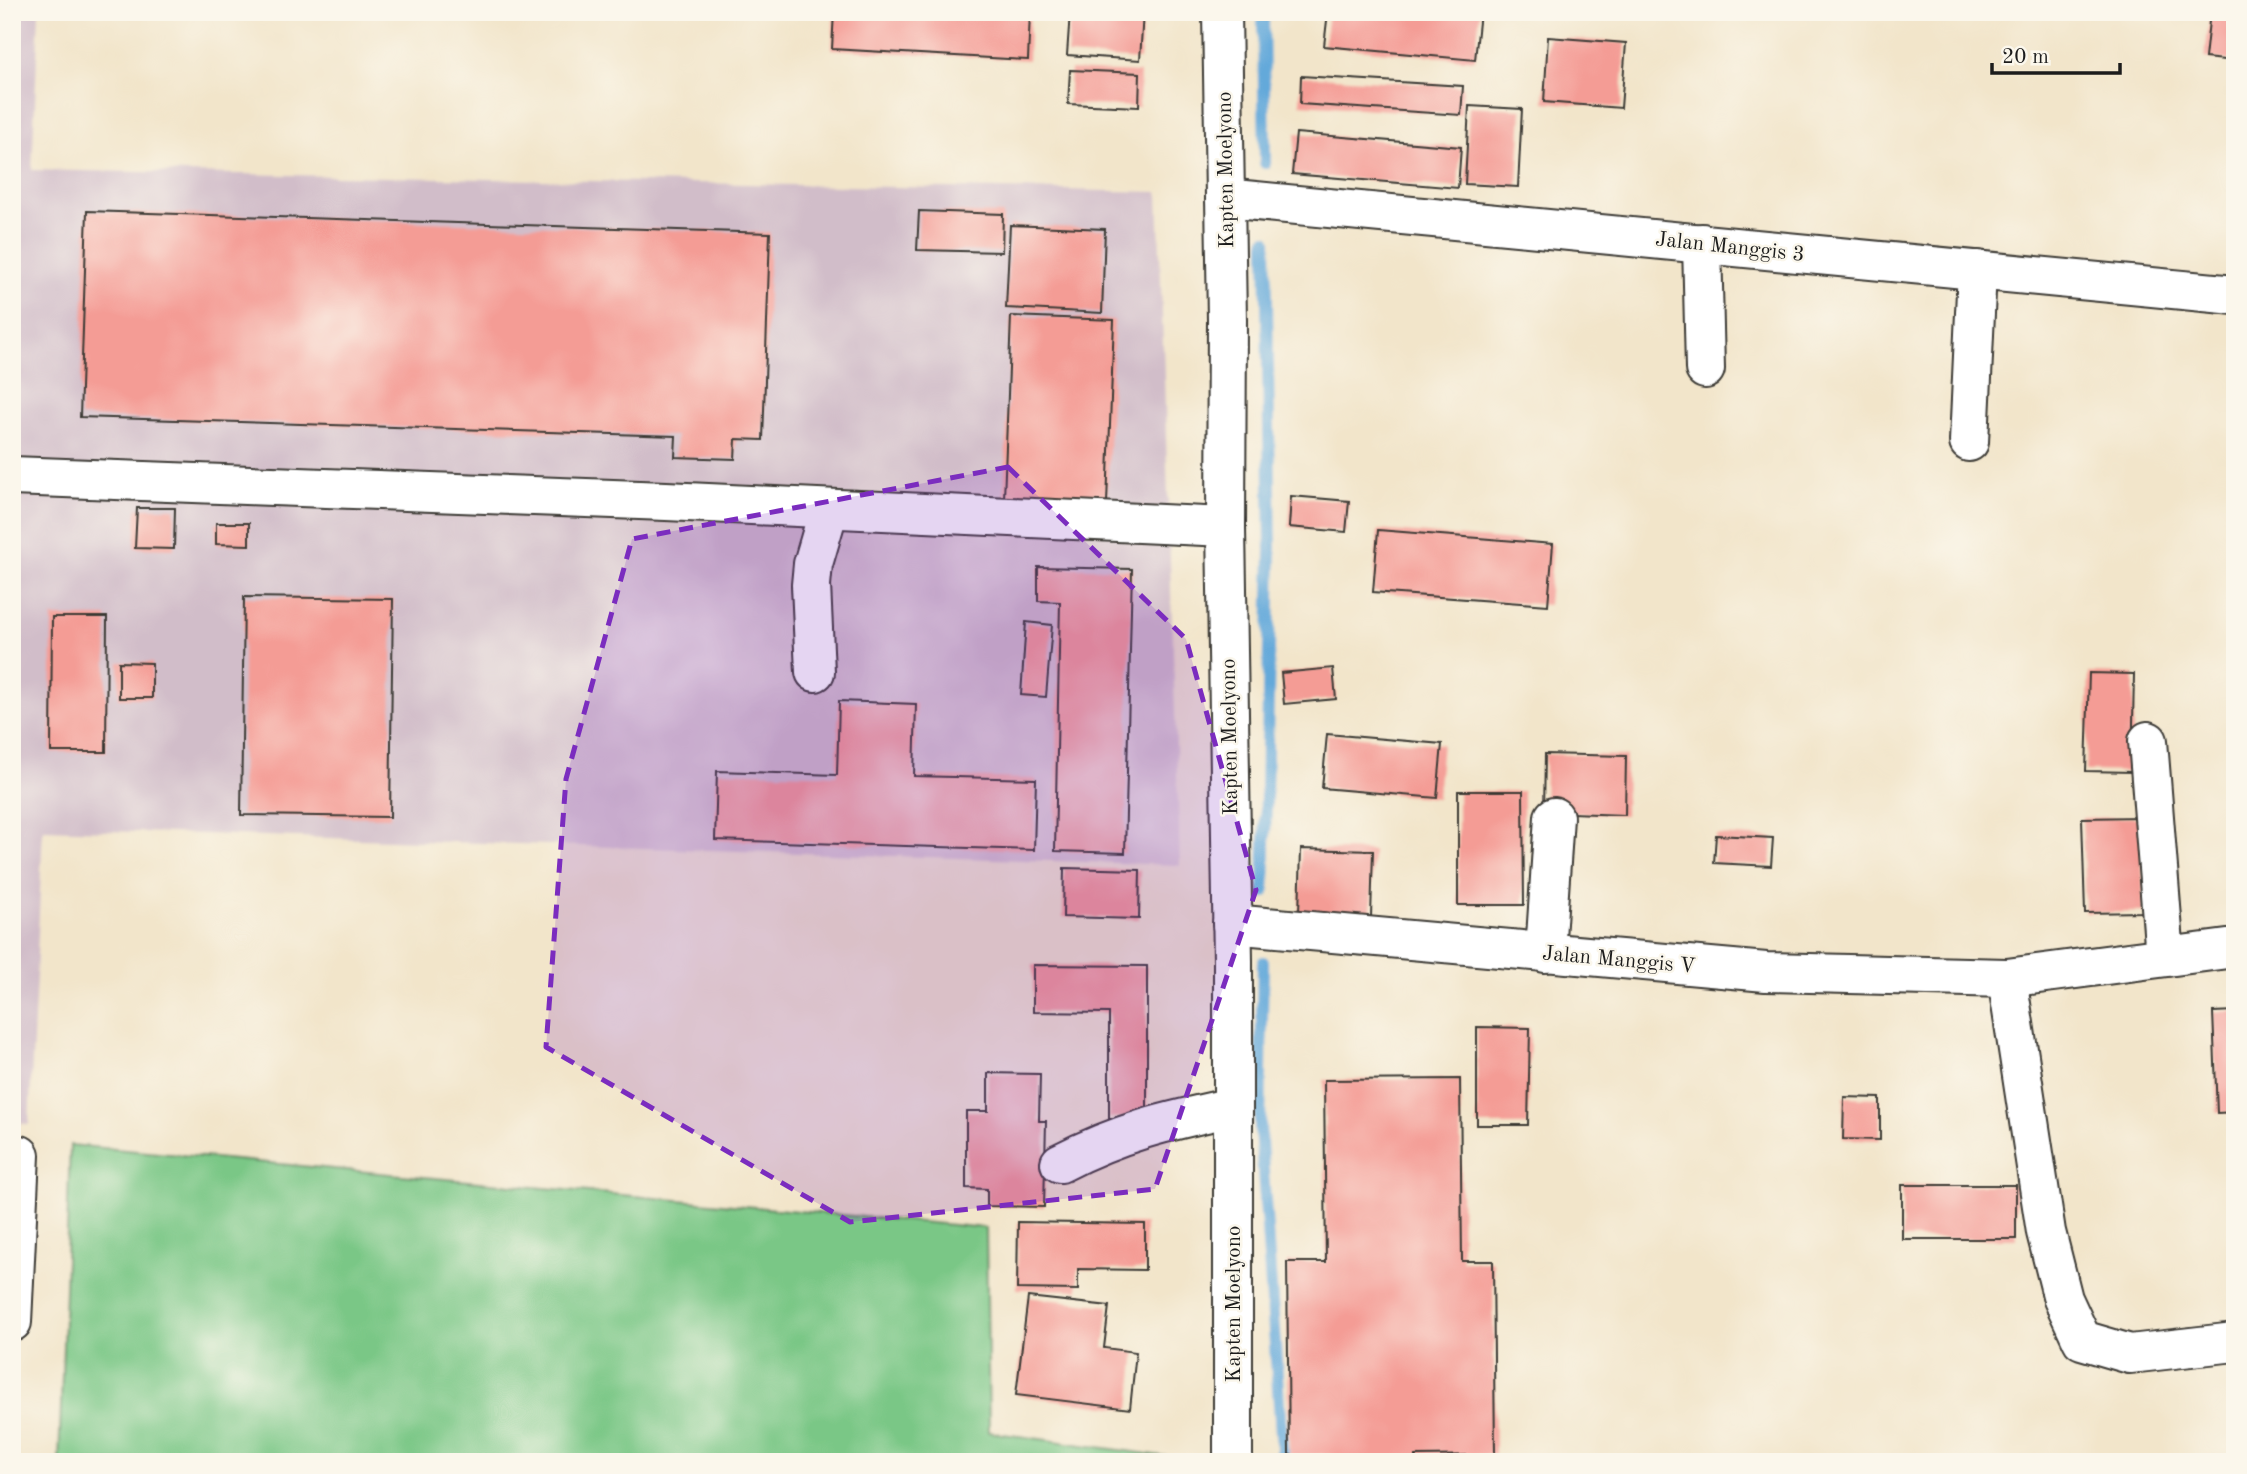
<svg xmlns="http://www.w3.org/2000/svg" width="2247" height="1474" font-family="'Old Standard TT',serif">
<rect width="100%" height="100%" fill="#fbf7ec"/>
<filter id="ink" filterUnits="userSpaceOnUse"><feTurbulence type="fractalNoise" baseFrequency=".0143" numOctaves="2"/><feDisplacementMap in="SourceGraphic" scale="14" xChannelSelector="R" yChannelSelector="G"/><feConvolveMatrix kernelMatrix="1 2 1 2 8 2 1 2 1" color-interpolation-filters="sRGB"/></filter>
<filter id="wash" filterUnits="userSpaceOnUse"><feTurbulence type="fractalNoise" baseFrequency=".00686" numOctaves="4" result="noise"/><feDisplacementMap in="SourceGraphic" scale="28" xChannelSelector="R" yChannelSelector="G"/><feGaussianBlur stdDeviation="1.57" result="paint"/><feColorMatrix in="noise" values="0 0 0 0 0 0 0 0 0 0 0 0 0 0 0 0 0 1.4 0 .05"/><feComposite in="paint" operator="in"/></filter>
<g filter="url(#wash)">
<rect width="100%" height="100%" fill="#f2e5ca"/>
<polygon fill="#d1bdc9" points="12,12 39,12 32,170 1158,192 1180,865 43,829 29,1124 12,1123"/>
<polygon fill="#7ac786" stroke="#4b7251" stroke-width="2" points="70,1145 986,1228 989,1432 1177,1458 1177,1462 59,1462"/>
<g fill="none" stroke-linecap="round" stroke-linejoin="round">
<g stroke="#64a9da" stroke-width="12">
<polyline points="1263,12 1265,163"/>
<polyline points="1264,892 1271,551 1266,240"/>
<polyline points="1263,962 1260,1127 1283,1462"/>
</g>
</g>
<g id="blocks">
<g fill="#f49c95">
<polygon points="834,12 1030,12 1028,60 832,49"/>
<polygon points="1070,12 1143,12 1140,60 1067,55"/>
<polygon points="1328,12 1480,12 1475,60 1324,46"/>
<polygon points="1740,12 1819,12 1819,16 1740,17"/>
<polygon points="2210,12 2235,12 2235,61 2205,58"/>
<polygon points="1548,37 1626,43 1621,108 1544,102"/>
<polygon points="1070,70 1140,73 1139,107 1068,104"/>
<polygon points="1301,76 1463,86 1461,115 1300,104"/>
<polygon points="1469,106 1522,109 1518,187 1465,184"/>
<polygon points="1296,133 1461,147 1458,188 1292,174"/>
<polygon points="87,211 770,233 763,440 736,439 735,459 675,457 676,436 80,417"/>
<polygon points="919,211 1003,214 1002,252 917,250"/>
<polygon points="1010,225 1105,229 1102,313 1006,308"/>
<polygon points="1011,316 1114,320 1107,503 1004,499"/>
<polygon points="1291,496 1349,501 1346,532 1289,527"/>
<polygon points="137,508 175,508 174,549 135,548"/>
<polygon points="216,523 249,523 249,545 216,544"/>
<polygon points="1378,530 1553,544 1548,605 1373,592"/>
<polygon points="1038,567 1132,569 1125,853 1055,851 1060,602 1038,601"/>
<polygon points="244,597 393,599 390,817 241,815"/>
<polygon points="52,617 107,617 106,752 51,752"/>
<polygon points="1026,622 1052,625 1046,697 1021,695"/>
<polygon points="119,662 152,663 152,698 119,698"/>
<polygon points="1333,668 1336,699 1284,704 1281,673"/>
<polygon points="2089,673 2134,674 2132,772 2086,771"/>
<polygon points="839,701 916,704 914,776 1036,779 1034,850 715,840 717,771 837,775"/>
<polygon points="1327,734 1442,744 1437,798 1322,788"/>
<polygon points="1545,754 1626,756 1625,815 1544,812"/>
<polygon points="1458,791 1523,791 1524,905 1458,905"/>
<polygon points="2141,817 2144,912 2085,913 2082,818"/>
<polygon points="1716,835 1773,838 1771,866 1714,863"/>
<polygon points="1301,849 1373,851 1371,917 1299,914"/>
<polygon points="1064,868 1140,870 1139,919 1063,917"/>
<polygon points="1033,965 1147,966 1147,1118 1109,1118 1109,1013 1033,1012"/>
<polygon points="2235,1011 2235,1112 2217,1113 2213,1012"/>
<polygon points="1477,1027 1530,1028 1528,1125 1477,1125"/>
<polygon points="988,1073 1040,1074 1039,1121 1046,1121 1044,1207 987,1206 987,1189 966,1188 966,1111 988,1111"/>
<polygon points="1460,1079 1462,1261 1493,1261 1495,1455 1415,1456 1415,1462 1331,1462 1331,1455 1289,1455 1287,1262 1326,1262 1324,1080"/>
<polygon points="1844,1097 1880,1098 1880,1140 1843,1139"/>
<rect x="1902" y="1185" width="114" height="54"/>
<polygon points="1018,1222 1145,1224 1145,1270 1078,1269 1078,1290 1017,1289"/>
<polygon points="1028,1297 1109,1306 1104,1348 1136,1352 1130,1409 1016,1395"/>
<polygon points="1535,1458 1569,1460 1569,1462 1535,1462"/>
</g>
</g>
</g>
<g filter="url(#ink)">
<use href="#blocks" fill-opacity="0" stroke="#3c3a36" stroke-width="2"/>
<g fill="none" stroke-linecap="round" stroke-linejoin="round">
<g stroke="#3c3a36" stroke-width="42">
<g id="minor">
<polyline points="1222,12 1227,320 1226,527 1233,961 1233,1462"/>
<polyline points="1225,198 2235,295"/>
<polyline points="1702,243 1705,369"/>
<polyline points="1969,442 1977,270"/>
<polyline points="12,476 666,501 1226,527"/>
<polyline points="815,672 811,585 813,564 829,509"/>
<polyline points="2148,741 2165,957"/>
<polyline points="1232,924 1766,972 2007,978 2235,948"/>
<polyline points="1545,953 1554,817"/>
<polyline points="2007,978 2046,1232 2063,1299 2082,1340 2130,1354 2235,1342"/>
<path d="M1060,1163c60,-31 108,-42 173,-56"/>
<polyline points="12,1322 20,1155"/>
</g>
</g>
<use href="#minor" stroke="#fff" stroke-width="38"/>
</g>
</g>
<path fill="#7b2cbf" fill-opacity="0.2" stroke="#7b2cbf" stroke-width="5" stroke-dasharray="14 9" stroke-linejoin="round" d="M1008,467l178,172 70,251 -101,299 -305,33 -304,-175 20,-268 66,-240z"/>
<g text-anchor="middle" stroke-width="5" stroke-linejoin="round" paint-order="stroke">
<g font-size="21" fill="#1c1c1c" stroke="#fbf7ec">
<text transform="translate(1225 170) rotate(-91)" y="7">Kapten Moelyono</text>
<text transform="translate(1730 246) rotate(6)" y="7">Jalan Manggis 3</text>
<text transform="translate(1229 737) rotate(-91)" y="7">Kapten Moelyono</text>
<text transform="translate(1619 959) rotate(5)" y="7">Jalan Manggis V</text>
<text transform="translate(1233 1304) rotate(-90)" y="7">Kapten Moelyono</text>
</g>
</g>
<rect width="2247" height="1474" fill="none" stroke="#fbf7ec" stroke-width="42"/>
<path d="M1992 63v10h128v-10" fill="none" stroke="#1c1c1c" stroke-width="3.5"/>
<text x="2002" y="63" font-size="21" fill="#1c1c1c" stroke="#fbf7ec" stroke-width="5" paint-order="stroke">20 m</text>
</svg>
